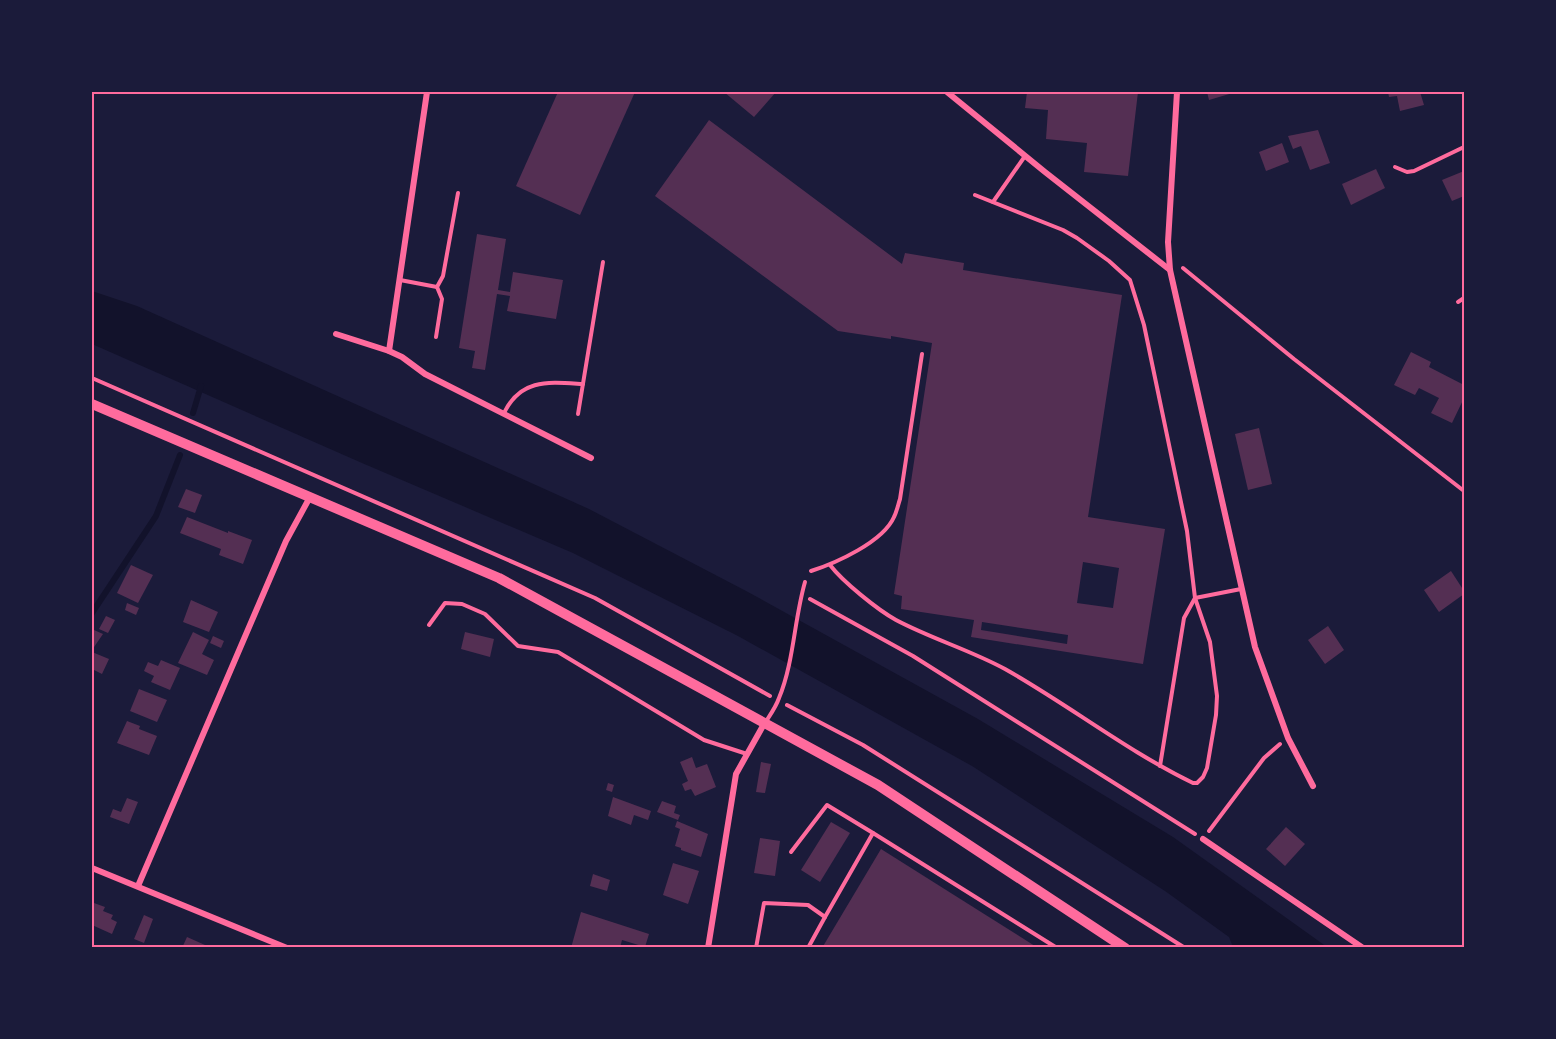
<svg xmlns="http://www.w3.org/2000/svg" width="1556" height="1039" font-family="Quicksand,sans-serif">
<rect width="100%" height="100%" fill="#1b1b3a"/>
<polygon fill="#12122b" points="92,291 137,306 589,509 748,592 978,719 1173,837 1327,947 1233,947 1229,937 1165,891 972,766 738,636 573,553 362,463 92,344"/>
<g fill="none" stroke-linecap="round" stroke-linejoin="round">
<g stroke="#12122b" stroke-width="6">
<polyline points="193,413 201,386"/>
<polyline points="92,613 156,516 180,455"/>
</g>
</g>
<g fill="#542f53" fill-rule="evenodd">
<polygon points="558,92 635,92 580,215 516,186"/>
<polygon points="724,92 776,92 754,117"/>
<polygon points="1027,92 1138,92 1128,176 1084,172 1087,143 1046,139 1048,110 1025,108"/>
<polygon points="1207,92 1236,92 1209,100"/>
<polygon points="1388,92 1420,92 1424,105 1400,111 1397,96 1389,97"/>
<path d="M709,120l193,144 3,-11 59,10 -1,7 159,25 -34,222 77,12 -22,135 -172,-27 3,-17 -73,-11 1,-13 -8,-2 38,-251 -41,-7v3l-53,-8 -183,-135zM1083,562l36,6 -6,40 -36,-5zM982,622l86,13 -1,9 -86,-14z"/>
<polygon points="1318,130 1330,163 1310,170 1301,146 1293,149 1288,136"/>
<polygon points="1282,143 1289,162 1266,171 1259,152"/>
<polygon points="1376,169 1385,188 1351,205 1342,184"/>
<polygon points="1464,171 1464,196 1452,201 1442,180"/>
<polygon points="477,234 506,239 498,290 510,292 513,272 563,280 556,319 507,311 510,296 497,294 485,370 472,368 475,351 459,348"/>
<polygon points="1411,352 1431,362 1429,367 1464,385 1464,398 1452,423 1431,413 1439,398 1419,388 1415,395 1394,385"/>
<polygon points="1259,428 1272,484 1248,490 1235,434"/>
<polygon points="186,489 202,495 195,513 178,507"/>
<polygon points="187,517 228,533 228,531 252,540 243,564 219,555 221,549 180,533"/>
<polygon points="131,565 153,575 138,603 117,593"/>
<polygon points="1451,571 1464,591 1464,594 1439,612 1424,590"/>
<polygon points="191,600 218,612 209,632 183,622"/>
<polygon points="127,603 139,608 136,615 125,610"/>
<polygon points="106,616 115,620 108,633 99,629"/>
<polygon points="1328,626 1344,650 1325,664 1308,640"/>
<polygon points="94,630 103,634 92,650 92,634"/>
<polygon points="193,632 209,640 202,654 214,660 207,675 178,663"/>
<polygon points="465,632 494,639 490,657 461,649"/>
<polygon points="213,636 224,641 221,648 210,643"/>
<polygon points="92,652 109,659 102,674 92,669"/>
<polygon points="161,660 180,668 170,690 151,682 154,676 144,671 148,662 158,666"/>
<polygon points="139,689 167,700 157,722 130,711"/>
<polygon points="127,721 140,726 139,729 157,736 149,755 117,743"/>
<polygon points="692,757 696,768 707,764 716,787 695,796 691,789 685,791 682,784 688,781 680,762"/>
<polygon points="761,762 771,764 765,793 756,792"/>
<polygon points="608,783 614,785 612,792 606,790"/>
<polygon points="613,797 651,811 648,820 634,815 631,825 608,816"/>
<polygon points="127,798 138,802 129,824 110,817 113,809 121,812"/>
<polygon points="662,801 676,806 674,813 680,815 678,820 657,812"/>
<polygon points="677,821 708,834 701,857 681,850 681,848 675,846 680,829 675,827"/>
<polygon points="831,822 850,833 820,882 801,870"/>
<polygon points="1286,827 1305,844 1285,866 1266,849"/>
<polygon points="760,838 780,841 775,876 754,873"/>
<polygon points="881,849 981,912 1038,948 822,948"/>
<polygon points="673,863 699,871 688,904 663,895"/>
<polygon points="593,874 610,880 607,891 590,886"/>
<polygon points="94,903 105,907 103,911 113,915 111,919 117,922 112,934 92,925 92,909"/>
<polygon points="581,912 649,934 645,947 622,940 620,948 571,948"/>
<polygon points="144,915 153,919 144,943 134,939"/>
<polygon points="187,937 205,945 204,948 182,948"/>
</g>
<g fill="none" stroke-linecap="round" stroke-linejoin="round">
<g stroke="#ff6b9d" stroke-width="4">
<polyline points="1183,268 1294,359 1464,491"/>
<polyline points="92,378 595,598 770,696"/>
<polyline points="810,599 913,656 1195,834"/>
<polyline points="787,705 863,745 1185,948"/>
<polyline points="1209,831 1264,758 1280,744"/>
</g>
<g stroke="#ff6b9d" stroke-width="4">
<polyline points="1395,167 1407,172 1414,171 1464,147"/>
<polyline points="993,202 1025,156"/>
<polyline points="400,280 437,287"/>
<polyline points="1458,302 1464,298"/>
<polyline points="436,337 442,299 437,287 443,276 458,193"/>
<path d="M504,413c17,-35 45,-31 79,-29"/>
<polyline points="578,414 603,262"/>
<path d="M830,565c13,17 48,45 66,55 36,19 74,30 109,49 64,36 122,82 188,114h4l6,-6 4,-9 9,-53 1,-19 -7,-54 -15,-44 -8,-67 -43,-206 -14,-45 -21,-19 -32,-23 -14,-8 -88,-35"/>
<path d="M811,571c25,-8 72,-29 83,-54 3,-6 4,-12 6,-18l22,-145"/>
<polyline points="429,625 445,603 462,604 485,614 518,646 558,652 704,740 747,754"/>
<path d="M765,723c5,-8 11,-16 14,-25 15,-36 15,-78 26,-116"/>
<polyline points="1160,766 1184,618 1195,598 1241,589"/>
<polyline points="791,852 827,805 873,833"/>
<polyline points="756,948 764,903 808,905 825,917 873,833 1057,948"/>
<polyline points="808,948 825,917"/>
</g>
<g stroke="#ff6b9d" stroke-width="6">
<polyline points="947,92 1045,172 1170,270"/>
<polyline points="1177,92 1168,242 1170,270 1255,647 1288,738 1313,786"/>
<polyline points="336,334 389,351 402,357 425,374 591,458"/>
<polyline points="389,351 427,92"/>
<polyline points="1203,839 1363,948"/>
<polyline points="92,868 287,948"/>
<polyline points="138,886 286,541 310,497"/>
<polyline points="708,948 736,774 764,724"/>
</g>
<polyline stroke="#ff6b9d" stroke-width="10" points="92,404 499,578 878,785 1125,948"/>
</g>
<rect width="1556" height="1039" fill="none" stroke="#1b1b3a" stroke-width="186"/>
<rect x="93" y="93" width="1370" height="853" fill="none" stroke="#ff6b9d" stroke-width="2"/>
</svg>
